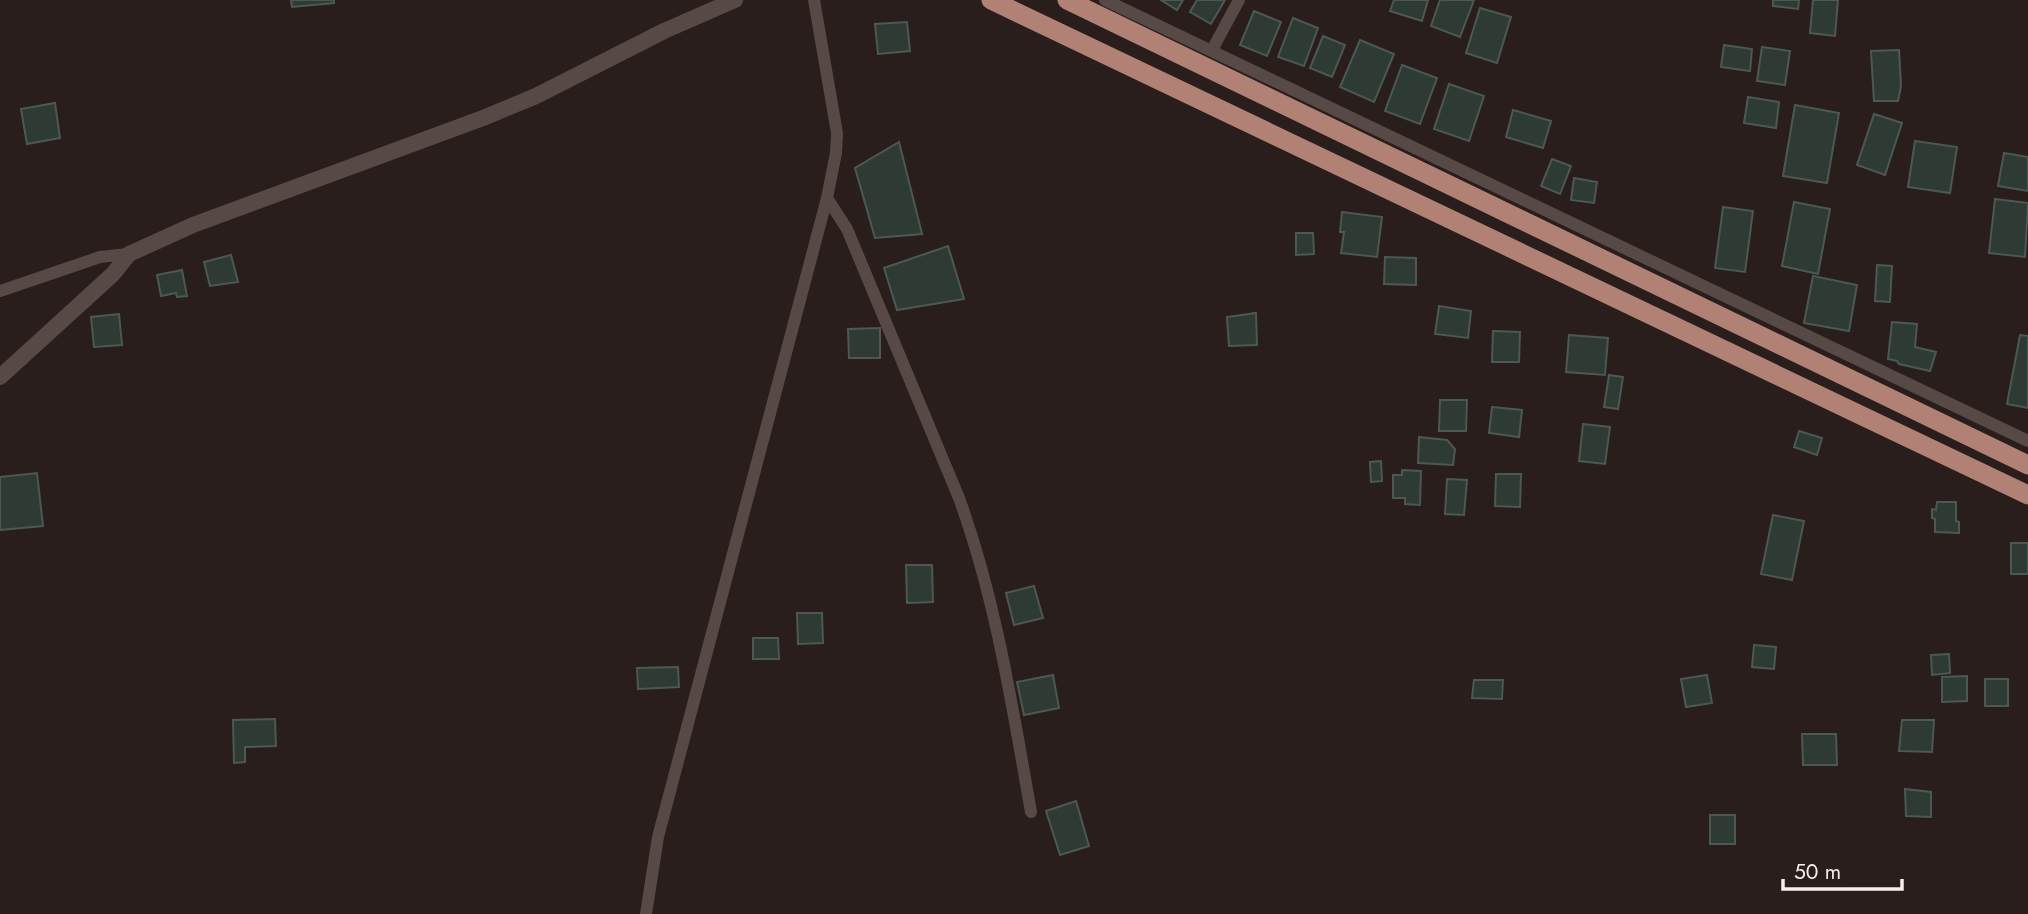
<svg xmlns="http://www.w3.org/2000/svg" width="2028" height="914" font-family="Jost,sans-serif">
<rect width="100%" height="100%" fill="#291e1b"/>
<g fill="#2e3a34" stroke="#4c5852" stroke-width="2">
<polygon points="291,0 334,0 334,3 292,7"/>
<polygon points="1161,0 1183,0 1177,10"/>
<polygon points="1197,0 1225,0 1211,24 1190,12"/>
<polygon points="1394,0 1428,0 1422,21 1390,11"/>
<polygon points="1440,0 1474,0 1460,37 1431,26"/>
<polygon points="1773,0 1799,0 1798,9 1773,6"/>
<polygon points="1813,0 1838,0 1835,36 1810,33"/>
<polygon points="1480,8 1511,17 1497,63 1466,53"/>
<polygon points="1254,11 1281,22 1267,56 1240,45"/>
<polygon points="1293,18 1318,28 1304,66 1278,57"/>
<polygon points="907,22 910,51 878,54 875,24"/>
<polygon points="1323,36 1345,45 1332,77 1310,68"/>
<polygon points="1360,40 1394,54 1374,102 1340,87"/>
<polygon points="1724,45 1752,49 1750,71 1721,67"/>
<polygon points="1762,47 1790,51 1785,85 1757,81"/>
<polygon points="1899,50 1901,86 1898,101 1874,101 1871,51"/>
<polygon points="1402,65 1437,78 1420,124 1385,111"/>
<polygon points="1449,84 1484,96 1469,141 1434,129"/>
<polygon points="1748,97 1779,102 1776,128 1744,123"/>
<polygon points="55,103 60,138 27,144 21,109"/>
<polygon points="1795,105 1839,113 1827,183 1783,176"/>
<polygon points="1513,110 1551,121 1543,148 1506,137"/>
<polygon points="1874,114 1902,123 1885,175 1857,165"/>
<polygon points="1915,141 1957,147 1950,193 1908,187"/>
<polygon points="899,142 922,234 875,238 855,168"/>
<polygon points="2004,153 2028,157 2028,191 1998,186"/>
<polygon points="1552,159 1571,166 1560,194 1541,186"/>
<polygon points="1574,178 1597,182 1594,203 1571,200"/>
<polygon points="1995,199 2028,203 2025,257 1989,253"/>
<polygon points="1794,202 1830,209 1818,274 1782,266"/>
<polygon points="1723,207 1753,211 1745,272 1715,268"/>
<polygon points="1342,212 1382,217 1377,257 1341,253 1344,232 1340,232"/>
<polygon points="1296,233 1313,233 1314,254 1296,255"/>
<polygon points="948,246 964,299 897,310 884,268"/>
<polygon points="231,255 238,282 210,286 204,262"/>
<polygon points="1385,257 1416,258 1416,285 1384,284"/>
<polygon points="1877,265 1892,266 1890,302 1875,301"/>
<polygon points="182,270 187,296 177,297 176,293 161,296 157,275"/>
<polygon points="1813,276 1857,285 1849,331 1804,323"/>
<polygon points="1439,306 1471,311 1468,338 1435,334"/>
<polygon points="1256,313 1257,345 1229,346 1227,317"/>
<polygon points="119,314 122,345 94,347 91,317"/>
<polygon points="1892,322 1917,324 1915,347 1936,352 1930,371 1899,364 1897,361 1888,359"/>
<polygon points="880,328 880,358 849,358 848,329"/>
<polygon points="1493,331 1520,332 1519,362 1492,362"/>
<polygon points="1569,335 1608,338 1605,375 1566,372"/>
<polygon points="2020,335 2028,336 2028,408 2007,404"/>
<polygon points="1609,375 1623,377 1618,409 1604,407"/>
<polygon points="1440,400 1467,400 1466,431 1439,431"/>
<polygon points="1492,407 1522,410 1519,437 1489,433"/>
<polygon points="1583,424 1610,427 1605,464 1579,461"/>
<polygon points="1799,431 1822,438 1817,455 1794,447"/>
<polygon points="1419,437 1447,440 1455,449 1453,465 1418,463"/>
<polygon points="1381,461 1382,481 1371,482 1370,462"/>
<polygon points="1402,470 1421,471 1420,505 1405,504 1405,498 1393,498 1393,475 1402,475"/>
<polygon points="37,473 43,526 0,530 0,477"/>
<polygon points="1496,474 1521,474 1520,507 1495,506"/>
<polygon points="1447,479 1467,480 1464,515 1445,514"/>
<polygon points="1937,502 1956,502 1956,521 1959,522 1959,533 1935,532 1935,519 1932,518 1932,509 1936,510"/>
<polygon points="1773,515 1804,521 1792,580 1761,574"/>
<rect x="2011" y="543" width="17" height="31"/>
<polygon points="906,565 932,565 933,602 907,603"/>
<polygon points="1034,586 1043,618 1014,625 1006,593"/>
<polygon points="797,613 822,613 823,643 798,644"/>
<polygon points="753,638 778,638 779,659 753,659"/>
<polygon points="1754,645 1776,647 1774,669 1752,667"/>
<polygon points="1949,654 1950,673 1932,675 1931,655"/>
<polygon points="678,667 679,687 638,689 637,668"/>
<polygon points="1053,675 1059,708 1024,715 1017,682"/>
<polygon points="1707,675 1712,703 1686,707 1681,679"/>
<polygon points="1967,676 1967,701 1942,702 1942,677"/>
<rect x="1985" y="679" width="23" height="27"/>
<polygon points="1474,680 1503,680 1502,699 1472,698"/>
<polygon points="275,719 276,746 245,747 245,762 234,763 233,720"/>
<polygon points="1902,720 1934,720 1932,752 1899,751"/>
<polygon points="1802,734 1836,734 1837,765 1803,765"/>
<polygon points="1905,789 1931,792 1931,817 1906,816"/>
<polygon points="1076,801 1089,846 1060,855 1046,811"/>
<rect x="1710" y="815" width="25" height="29"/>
</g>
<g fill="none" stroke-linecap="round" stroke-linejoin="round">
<g stroke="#564946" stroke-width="12">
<polyline points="1105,0 2028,441"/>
<polyline points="1212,50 1239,0"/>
<path d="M827,198l20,31 112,269c37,102 53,207 72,314"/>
<polyline points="0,291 100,257 129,254"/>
<polyline points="646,914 658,837 827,198 836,153 837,133 814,0"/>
</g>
<polyline stroke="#564946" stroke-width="16" points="0,377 113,274 129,254 193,225 483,118 536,96 664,31 735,0"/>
<g stroke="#b28175" stroke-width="19">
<polyline points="991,0 2028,495"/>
<polyline points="1067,0 2028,465"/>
</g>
</g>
<path d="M1783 879v10h119v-10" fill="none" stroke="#f6eeec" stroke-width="3.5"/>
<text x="1794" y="879" font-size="21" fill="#f6eeec" stroke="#291e1b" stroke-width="5" paint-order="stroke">50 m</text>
</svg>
